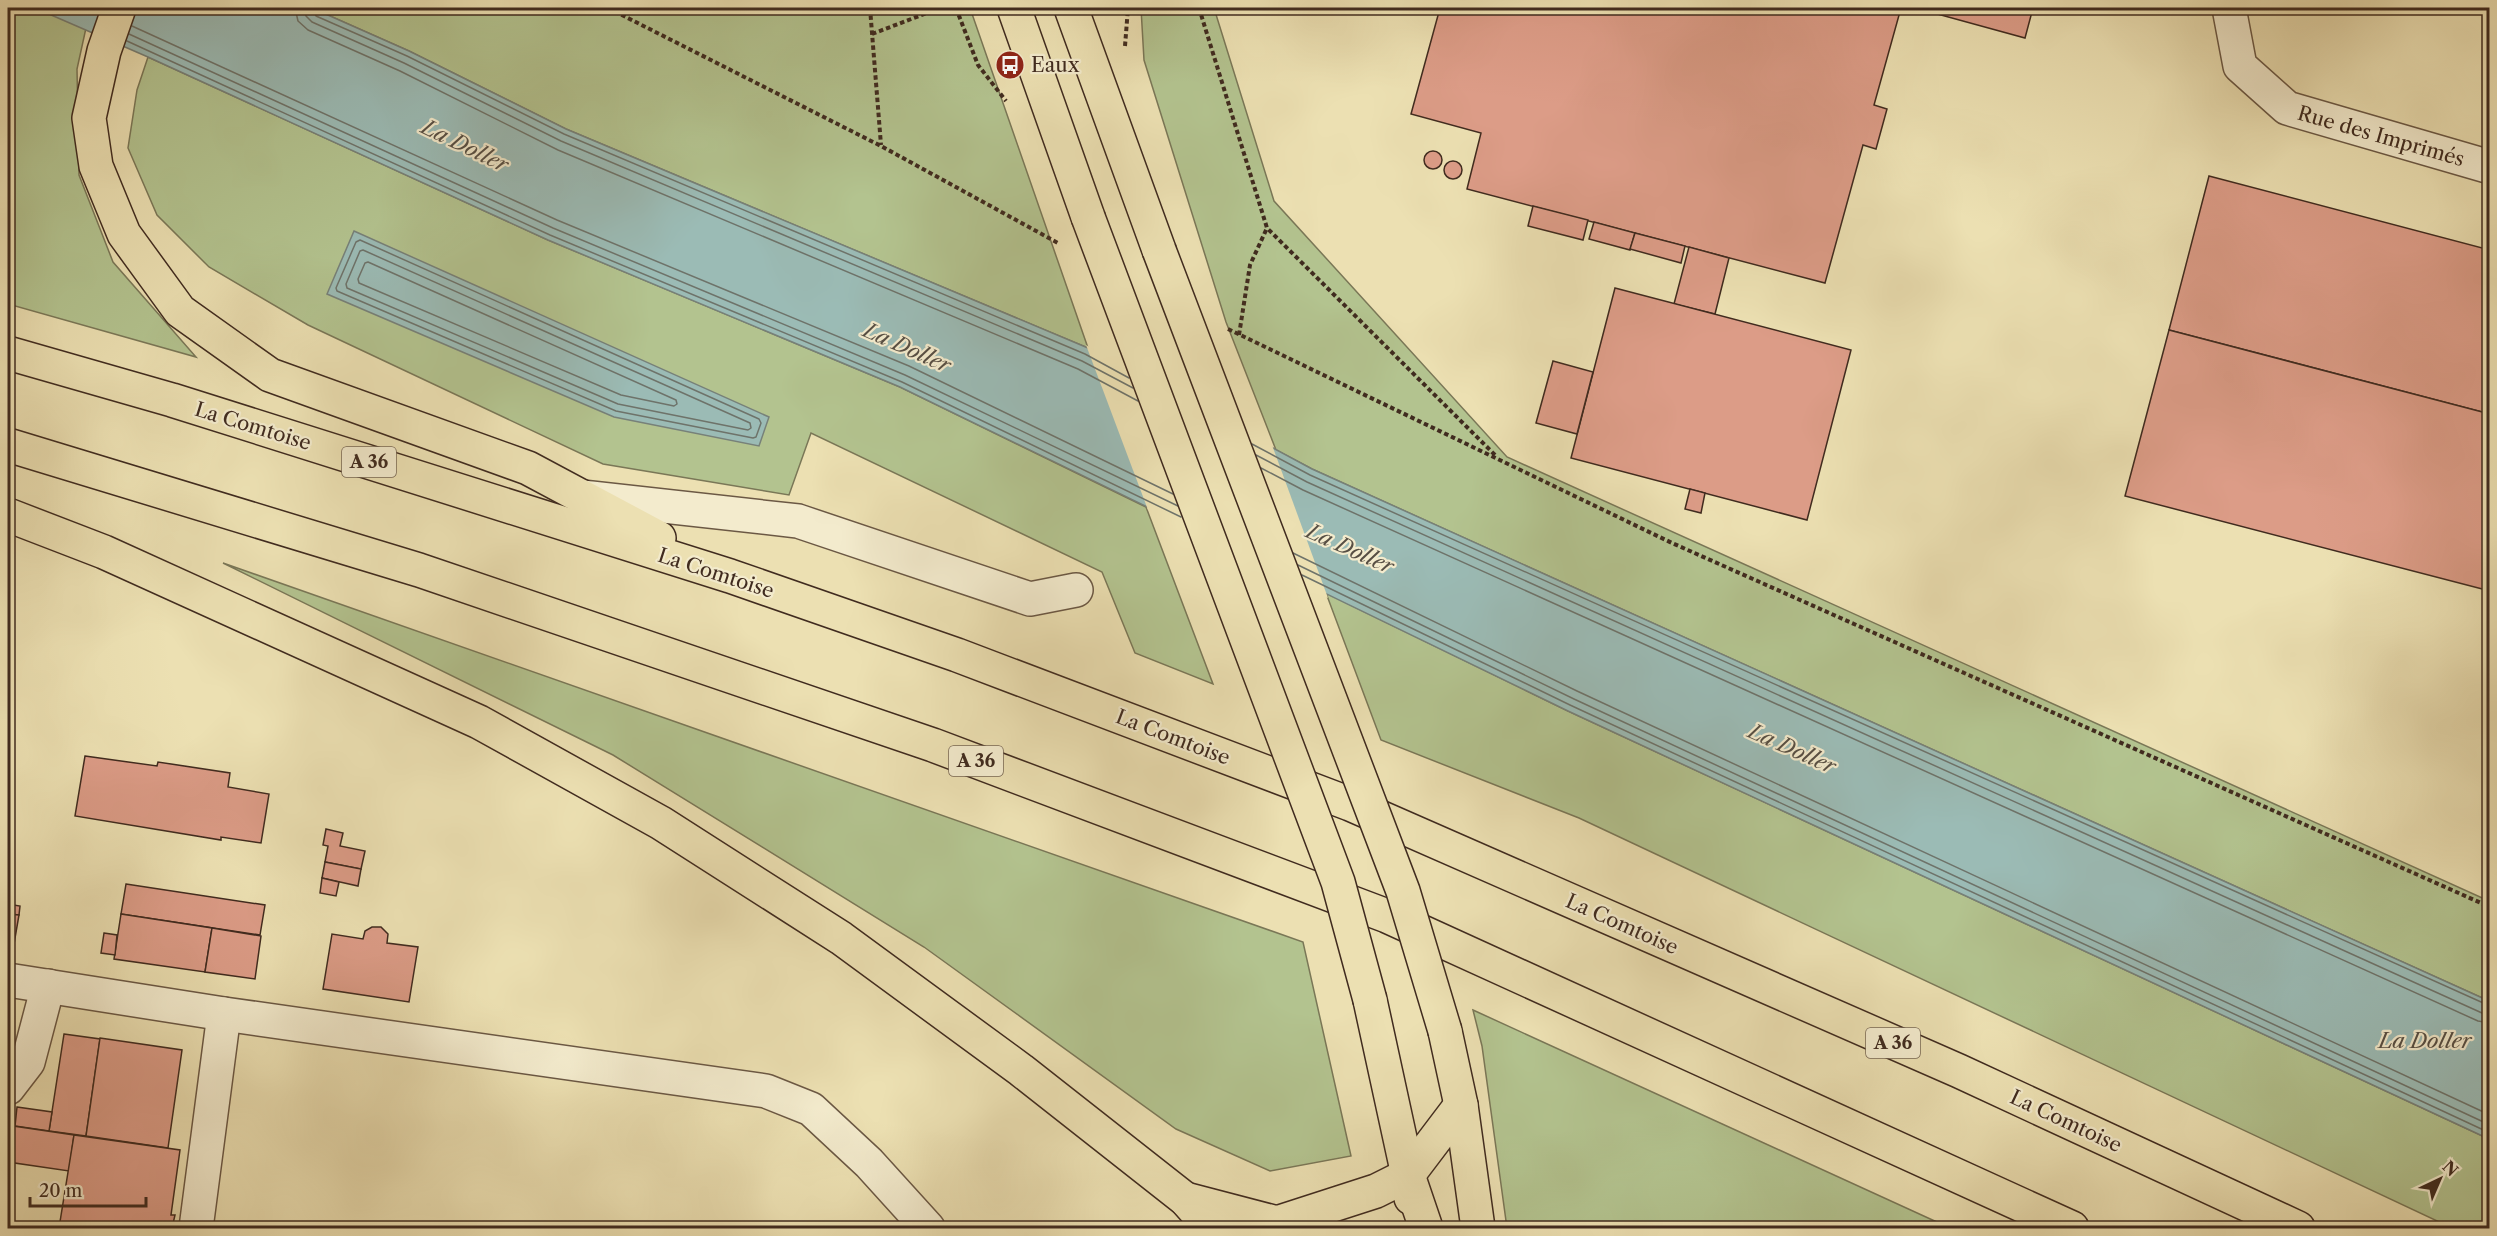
<svg xmlns="http://www.w3.org/2000/svg" width="2497" height="1236" font-family="'Libre Caslon Text',serif">
<rect width="100%" height="100%" fill="#ece0b2"/>
<filter id="stains"><feTurbulence type="fractalNoise" baseFrequency=".00333" numOctaves="4"/><feColorMatrix values="0 0 0 0 .2 0 0 0 0 .09 0 0 0 0 .02 0 0 0 .5 -.17"/></filter>
<radialGradient id="worn" r=".72"><stop offset=".6" stop-color="#630" stop-opacity="0"/><stop offset="1" stop-color="#630" stop-opacity=".3"/></radialGradient>
<g fill="#b3c38f" stroke="#7a7757" stroke-width="1.5">
<polygon points="10,8 35,8 86,28 77,69 79,175 113,262 196,357 8,304 8,14"/>
<polygon points="312,8 970,8 1088,348 566,129 409,51"/>
<polygon points="1141,8 1214,8 1274,201 1507,457 2489,901 2489,1001 1312,469 1276,450 1226,322 1144,60"/>
<polygon points="148,57 548,240 900,387 1146,507 1213,684 1135,653 1102,572 811,433 789,495 603,464 308,325 209,267 157,215 128,148 137,90"/>
<polygon points="223,563 1303,942 1351,1156 1270,1171 1176,1129 924,947 613,755"/>
<polygon points="1326,593 1568,711 2489,1139 2489,1228 2452,1228 1579,818 1381,740"/>
<polygon points="1473,1010 1950,1228 1507,1228 1482,1046"/>
</g>
<g fill="#9bbbb5" stroke="#778179" stroke-width="1.5">
<polygon points="35,8 312,8 409,51 566,129 1088,348 1312,469 2489,1001 2489,1139 1568,711 900,387 548,240 148,57"/>
<polygon points="354,231 769,417 759,446 614,417 327,294"/>
</g>
<polygon fill="#ece0b2" points="1086,345 1272,445 1328,598 1148,510"/>
<g fill="none" stroke-linecap="round" stroke-linejoin="round">
<g stroke="#6e736a" stroke-width="1.5">
<polyline points="295,8 298,21 308,30 400,71 558,150 1078,369 1138,401"/>
<polyline points="304,8 306,16 312,22 404,63 561,141 1082,361 1133,388"/>
<polyline points="312,8 316,16 407,56 564,134 1085,354 1129,378"/>
<polyline points="132,26 557,220 909,366 1173,494"/>
<polyline points="129,34 553,228 905,375 1178,506"/>
<polyline points="127,41 550,235 902,382 1181,517"/>
<polygon points="360,240 759,419 761,423 756,437 753,438 616,411 337,291 336,288 356,242"/>
<polygon points="363,250 750,423 751,428 748,430 618,404 347,288 346,284 360,251"/>
<polygon points="368,262 676,400 677,404 674,406 621,395 359,283 358,279 365,263"/>
<polyline points="1252,444 1310,475 2490,1006"/>
<polyline points="1256,455 1307,482 2482,1013 2490,1014"/>
<polyline points="1261,468 1303,490 2478,1021 2490,1023"/>
<polyline points="1293,553 1577,691 2490,1115"/>
<polyline points="1298,565 1574,699 2490,1125"/>
<polyline points="1302,575 1570,705 2490,1133"/>
</g>
</g>
<g fill="#dc9c87" stroke="#402b1f" stroke-width="1.5">
<polygon points="1440,8 1901,8 1874,105 1887,109 1876,149 1863,145 1825,283 1467,189 1481,133 1411,114"/>
<polygon points="1931,8 2033,8 2025,38 1930,12"/>
<circle cx="1433" cy="160" r="9"/>
<circle cx="1453" cy="170" r="9"/>
<polygon points="2209,176 2490,250 2490,414 2169,330"/>
<polygon points="1533,206 1588,220 1583,240 1528,226"/>
<polygon points="1594,222 1635,233 1630,250 1589,239"/>
<polygon points="1635,233 1685,246 1681,263 1630,249"/>
<polygon points="1689,247 1729,258 1715,314 1674,304"/>
<polygon points="1615,288 1851,350 1807,520 1571,458"/>
<polygon points="2169,330 2490,414 2490,591 2125,496"/>
<polygon points="1553,361 1593,372 1577,434 1536,423"/>
<polygon points="1690,489 1705,493 1701,513 1685,509"/>
<polygon points="85,756 157,766 158,762 230,773 228,787 269,794 261,843 221,837 221,840 75,816"/>
<polygon points="326,829 343,833 340,846 365,851 361,869 325,862 328,846 323,845"/>
<polygon points="325,862 361,869 358,886 322,878"/>
<polygon points="322,878 339,882 336,896 320,893"/>
<polygon points="126,884 265,905 260,935 121,914"/>
<polygon points="8,904 20,906 19,915 8,914"/>
<polygon points="8,914 19,915 14,944 8,943"/>
<polygon points="121,914 212,928 205,972 114,959"/>
<polygon points="372,927 381,927 388,934 387,943 418,947 409,1002 323,989 332,934 363,939 365,931"/>
<polygon points="212,928 261,936 255,979 205,972"/>
<polygon points="104,933 117,935 115,955 101,953"/>
<polygon points="64,1034 100,1039 86,1136 49,1131"/>
<polygon points="100,1038 182,1050 168,1148 86,1136"/>
<polygon points="17,1107 52,1112 49,1131 15,1126"/>
<polygon points="13,1126 74,1135 69,1171 8,1162"/>
<polygon points="74,1135 180,1150 171,1215 175,1215 172,1228 59,1228"/>
</g>
<g fill="none" stroke-linecap="round" stroke-linejoin="round">
<g stroke="#6b5844" stroke-width="36">
<g id="minor">
<polyline points="2229,8 2240,66 2287,108 2490,167"/>
<polyline points="582,497 798,521 1030,599 1076,590"/>
<polyline points="8,980 224,1014 766,1091 811,1109 869,1163 928,1228"/>
<polyline points="8,1088 28,1062 48,986"/>
<polyline points="196,1228 224,1014"/>
</g>
</g>
<g stroke="#402b1f" stroke-width="36">
<g id="major">
<polyline points="1014,8 1088,217"/>
<polyline points="1071,8 1159,250"/>
<polyline points="1370,1000 1408,1175 1411,1198"/>
<polyline points="1445,1031 1461,1105 1478,1228"/>
</g>
</g>
<g stroke="#402b1f" stroke-width="36">
<g id="highway">
<polyline points="119,8 104,51 89,118 96,166 124,234 180,311 270,375 528,468 659,538"/>
<polyline points="8,353 172,400 730,576 957,655 1350,804 1959,1071 2298,1228"/>
<polyline points="8,445 419,570 933,745 1387,916 2072,1228"/>
<polyline points="8,515 104,552 479,722 661,823 841,938 1021,1070 1185,1199 1211,1228"/>
<polyline points="1408,1175 1426,1228"/>
<polyline points="1185,1199 1277,1223 1376,1191 1408,1175 1461,1105"/>
</g>
</g>
<g stroke="#402b1f" stroke-width="4" stroke-dasharray="4.5 3" stroke-linecap="butt">
<polyline points="608,8 881,146 1058,243"/>
<polyline points="870,8 881,145"/>
<polyline points="956,8 978,65 1006,101"/>
<polyline points="1199,8 1267,228 1495,455"/>
<polyline points="872,34 940,8"/>
<polyline points="1125,46 1128,8"/>
<polyline points="1228,329 1672,543 2490,907"/>
<polyline points="1239,335 1250,265 1267,228"/>
</g>
<use href="#minor" stroke="#f3ebcd" stroke-width="33"/>
<use href="#major" stroke="#ece0b2" stroke-width="33"/>
<use href="#highway" stroke="#ece0b2" stroke-width="33"/>
<g stroke="#402b1f" stroke-width="36" stroke-linecap="butt">
<g id="major-bridge">
<polyline points="1088,217 1338,882 1370,1000"/>
<polyline points="1159,250 1403,891 1445,1031"/>
</g>
</g>
<use href="#major-bridge" stroke="#ece0b2" stroke-width="33"/>
</g>
<defs>
<g id="bus-disc" transform="scale(1.5)"><circle r="9.5" fill="#8f2418" stroke="#f3ebcd"/><path d="M-5-6H5V4H4V6H2V4H-2V6H-4V4H-5ZM-3.5-4V0h7V-4ZM-3.5 1.2v1.5H-2V1.2ZM2 1.2v1.5H3.5V1.2Z" fill="#fff"/></g>
</defs>
<g fill-rule="evenodd">
<use href="#bus-disc" x="1010" y="65"/>
</g>
<g text-anchor="middle" stroke-width="4.5" stroke-linejoin="round" paint-order="stroke">
<g fill="#f3ebcd" stroke="#766553" stroke-width="1.5">
<rect x="342" y="447" width="54" height="30" rx="4.5"/>
<rect x="949" y="746" width="54" height="30" rx="4.5"/>
<rect x="1866" y="1028" width="54" height="30" rx="4.5"/>
</g>
<g font-size="18" font-weight="bold" fill="#402b1f">
<text x="369" y="468">A 36</text>
<text x="976" y="767">A 36</text>
<text x="1893" y="1049">A 36</text>
</g>
<g font-size="20" fill="#402b1f" stroke="#f3ebcd" text-anchor="start">
<text x="1031" y="72">Eaux</text>
</g>
<g font-size="20" fill="#402b1f" stroke="#f3ebcd">
<text transform="translate(2381 136) rotate(16)" y="7">Rue des Imprimés</text>
<text transform="translate(253 426) rotate(17)" y="7">La Comtoise</text>
<text transform="translate(716 573) rotate(18)" y="7">La Comtoise</text>
<text transform="translate(1173 737) rotate(21)" y="7">La Comtoise</text>
<text transform="translate(1622 924) rotate(24)" y="7">La Comtoise</text>
<text transform="translate(2066 1121) rotate(25)" y="7">La Comtoise</text>
</g>
<g font-size="21" font-style="italic" fill="#574f44" stroke="#f3ebcd">
<text transform="translate(465 146) rotate(26)" y="7">La Doller</text>
<text transform="translate(907 348) rotate(24)" y="7">La Doller</text>
<text transform="translate(1350 549) rotate(24)" y="7">La Doller</text>
<text transform="translate(1792 749) rotate(24)" y="7">La Doller</text>
<text x="2425" y="1048">La Doller</text>
</g>
</g>
<rect width="2497" height="1236" fill="none" stroke="#ece0b2" stroke-width="30"/>
<rect x="9" y="9" width="2479" height="1218" fill="none" stroke="#402b1f" stroke-width="3"/>
<rect x="15" y="15" width="2467" height="1206" fill="none" stroke="#402b1f" stroke-width="1.5"/>
<g transform="translate(2440 1179) rotate(44)" stroke="#f3ebcd" stroke-width="4.5" paint-order="stroke">
<path d="M0-4.5L10 22L0 15L-10 22Z" fill="#402b1f"/>
<text y="-9" font-size="16" font-weight="bold" text-anchor="middle" fill="#402b1f">N</text>
</g>
<path d="M30 1197v9h116v-9" fill="none" stroke="#402b1f" stroke-width="3"/>
<text x="39" y="1197" font-size="18" fill="#402b1f" stroke="#f3ebcd" stroke-width="4.5" paint-order="stroke">20 m</text>
<rect width="100%" height="100%" filter="url(#stains)"/>
<rect width="100%" height="100%" fill="url(#worn)"/>
</svg>
